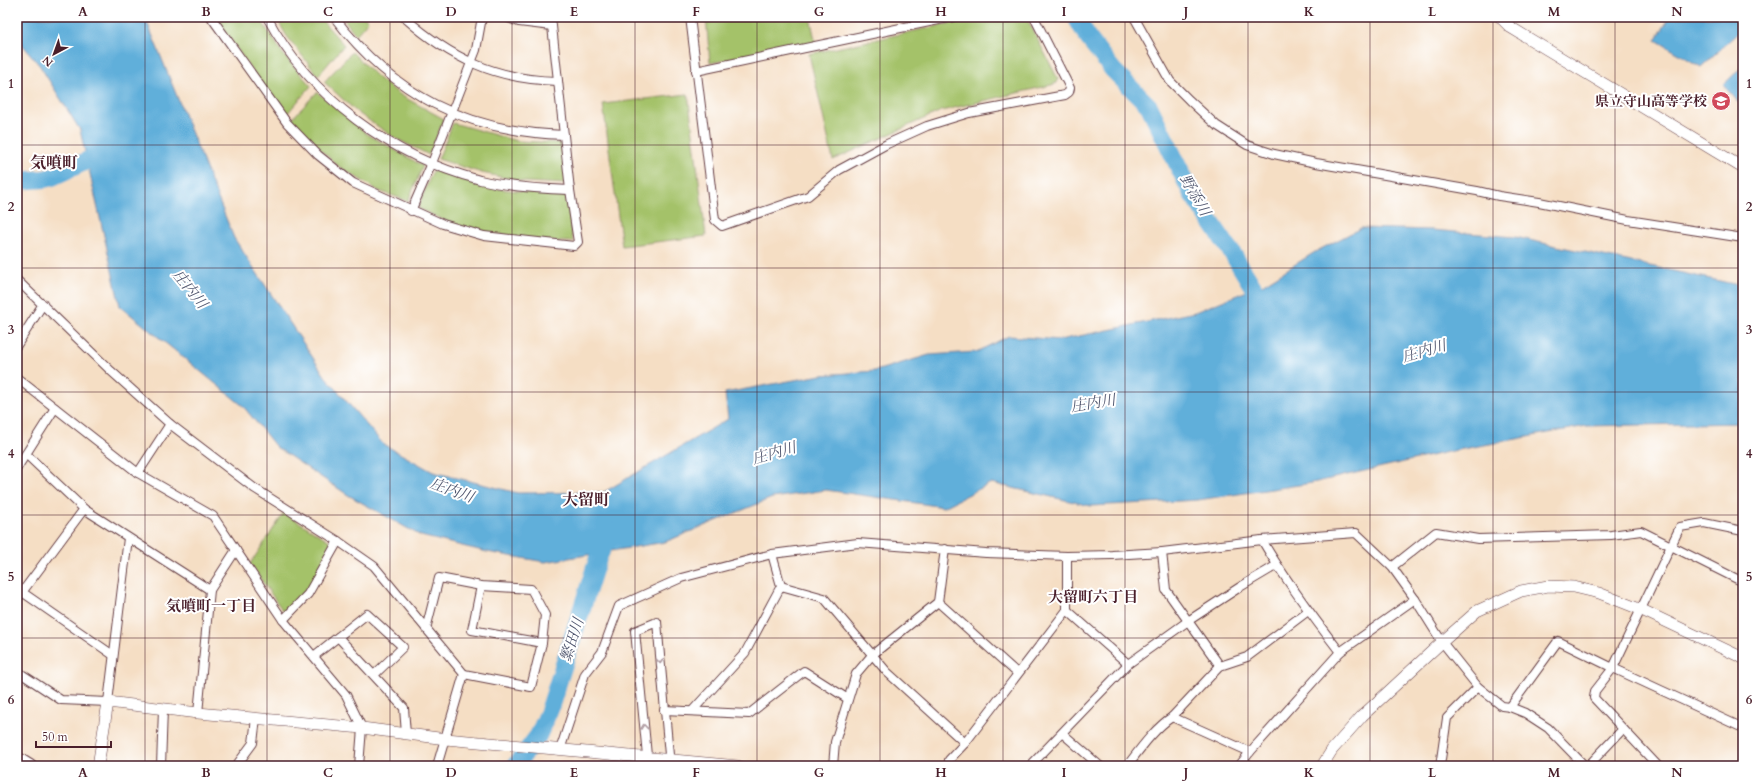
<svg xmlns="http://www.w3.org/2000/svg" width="1760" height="783" font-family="Cardo,'Noto Serif JP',serif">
<rect width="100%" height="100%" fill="#fff"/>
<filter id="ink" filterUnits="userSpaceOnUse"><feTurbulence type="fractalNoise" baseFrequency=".025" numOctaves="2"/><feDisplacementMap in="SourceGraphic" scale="8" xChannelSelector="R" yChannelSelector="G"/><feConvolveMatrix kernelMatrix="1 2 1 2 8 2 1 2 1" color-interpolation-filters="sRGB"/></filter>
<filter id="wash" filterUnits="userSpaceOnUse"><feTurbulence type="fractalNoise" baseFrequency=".012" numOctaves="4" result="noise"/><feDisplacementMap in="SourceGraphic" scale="16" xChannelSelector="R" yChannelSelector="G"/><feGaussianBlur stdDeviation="0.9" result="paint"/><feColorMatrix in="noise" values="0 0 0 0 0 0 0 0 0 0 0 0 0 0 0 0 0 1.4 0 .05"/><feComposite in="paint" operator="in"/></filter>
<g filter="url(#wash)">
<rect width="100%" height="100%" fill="#f5dec4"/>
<g fill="#a4c269" stroke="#77704a">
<polygon points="215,17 259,17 283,54 311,86 286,115 252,71"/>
<polygon points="276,17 319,17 344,45 318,76 286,35"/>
<polygon points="342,17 365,17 368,21 356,35"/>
<polygon points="706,17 810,17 816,44 710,63"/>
<polygon points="979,17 1026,17 1058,79 1055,84 941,111 833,160 809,54"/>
<polygon points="352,52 378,78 402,96 444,119 429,155 395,138 358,113 324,82"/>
<polygon points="317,92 367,134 423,166 408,201 379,191 338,166 290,121"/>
<polygon points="688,94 706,236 622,246 603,104"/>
<polygon points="453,123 517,141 562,143 567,184 525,182 482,173 438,159"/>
<polygon points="433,170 499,189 567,196 573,242 534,241 456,226 418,208"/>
<polygon points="284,513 330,541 332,546 310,588 287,612 283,611 250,564"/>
</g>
<g fill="#60afda" stroke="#556782">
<polygon points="17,17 145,17 234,238 325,376 383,444 433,472 518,493 604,492 728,419 725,393 821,375 875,371 929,355 976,352 1009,336 1060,340 1195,312 1262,285 1315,252 1361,228 1432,230 1515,237 1743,286 1743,423 1586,426 1452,451 1312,483 1198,500 1091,506 991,483 944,507 826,490 772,498 665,542 545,562 487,552 421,536 348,495 276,447 243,406 120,306 80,130 40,66 17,38"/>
<polygon points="1670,17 1743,17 1743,28 1701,67 1656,40"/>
<polygon points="1743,66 1743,105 1742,106 1723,85"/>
</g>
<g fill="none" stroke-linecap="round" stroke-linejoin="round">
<g stroke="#60afda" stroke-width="18">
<polyline points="1076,17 1088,38 1113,70 1149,106 1192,194 1234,256 1267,310"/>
<polyline points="17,181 44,179 52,177 97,156"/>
<polyline points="515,766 538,736 549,711 598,558 610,531"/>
</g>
</g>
</g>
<g filter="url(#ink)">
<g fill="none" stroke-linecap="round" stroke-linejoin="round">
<g stroke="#643c42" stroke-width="10">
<g id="minor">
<polyline points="211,17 287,123 318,155 353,183 443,224 484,236 574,246 578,242 570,190 551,17"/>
<path d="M267,17c43,81 125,140 213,163 30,7 60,9 90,10"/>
<path d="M334,17c60,78 132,115 230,118"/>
<path d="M404,17c46,41 92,63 154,64"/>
<polyline points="506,17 519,22 552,26"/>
<polyline points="690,17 715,220 722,226 808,196 839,170 887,144 927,126 969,113 1065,95 1069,92 1070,88 1034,17"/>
<polyline points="1134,17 1170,81 1189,100 1216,125 1247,145 1274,154 1316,163 1477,191 1499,196 1539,202 1628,220 1743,238"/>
<polyline points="696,71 953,17"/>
<polyline points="411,211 432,163 476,50 482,17"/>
<polyline points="17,280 111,371 170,424 254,488 338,541 374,566 464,674 437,766"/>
<polyline points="17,345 43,304"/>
<polyline points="17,378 138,473 213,516 283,620 346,695 362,728 359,766"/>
<polyline points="26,454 84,509 210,590"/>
<polyline points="17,468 55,408"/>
<polyline points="138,473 170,424"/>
<polyline points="1262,540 1356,533 1392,567 1415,599 1442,642 1478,687 1502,706 1510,707 1525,713 1548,728 1585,766"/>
<polyline points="1162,552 1166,590 1220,666"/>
<polyline points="1392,567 1436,532 1478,539 1611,535 1641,531 1743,582"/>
<polyline points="481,586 472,630 542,643"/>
<polyline points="781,586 824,598 887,672 965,743"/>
<polyline points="22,592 113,655"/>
<polyline points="17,599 84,509"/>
<polyline points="938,602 1017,673"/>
<polyline points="1067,610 1128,664"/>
<polyline points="283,620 308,594 338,541"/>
<polyline points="426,629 439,578 481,586 531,589 545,615 542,643 531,687 464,674"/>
<polyline points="338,637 404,708 406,734"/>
<polyline points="314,656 367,614 403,647 374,675"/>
<polyline points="17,671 61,700 108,702 128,538"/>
<polyline points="1510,707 1558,641 1613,668 1743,728"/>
<polyline points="664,710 749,714 804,671 848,699"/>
<polyline points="693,710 745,653 781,586 772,554"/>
<polyline points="198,713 210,590 236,550"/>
<polyline points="1172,717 1250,752"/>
<polyline points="1062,733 1100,766"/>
<path d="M560,750l25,-76 17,-22 17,-46 62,-28 91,-24 86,-11 128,10 81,3 45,-1 50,-3 100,-12c23,40 50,76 78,112"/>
<polyline points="161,766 163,709"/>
<polyline points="236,766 253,743 256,718"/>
<polyline points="648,766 635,631 657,622 670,766"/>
<polyline points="833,766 835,742 856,674 872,655 938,602 945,549"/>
<polyline points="948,766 949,760 965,743 1067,610 1067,556"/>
<polyline points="1030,766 1128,664 1188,621 1240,587 1277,565"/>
<path d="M1127,766c13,-17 28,-38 45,-49l48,-51 27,-9 61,-46"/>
<polyline points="1239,766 1250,752 1340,652 1415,599"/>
<polyline points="1440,766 1447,718 1478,687"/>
<polyline points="1588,766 1623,729"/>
<polyline points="1658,766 1594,698 1595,691 1613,668 1680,527 1704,523 1743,531"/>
</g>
</g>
<g stroke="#643c42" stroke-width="12">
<g id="tertiary">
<polyline points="1500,17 1510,27 1743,168"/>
<polyline points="98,766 108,702 198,713 362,728 446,739 738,766"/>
<polyline points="1322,766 1332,750 1362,716 1442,642 1477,611 1521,591 1548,586 1574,587 1599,593 1642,610 1743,658"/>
</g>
</g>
<g stroke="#643c42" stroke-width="14">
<polyline id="secondary" points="17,758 30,766"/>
</g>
<use href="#minor" stroke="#fff" stroke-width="8"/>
<use href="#tertiary" stroke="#fff" stroke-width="11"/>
<use href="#secondary" stroke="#fff" stroke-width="12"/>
</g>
<defs><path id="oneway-chevron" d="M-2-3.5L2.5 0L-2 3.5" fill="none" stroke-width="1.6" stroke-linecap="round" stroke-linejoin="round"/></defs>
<g stroke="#ae9aa0">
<use href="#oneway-chevron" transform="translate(660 661) rotate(85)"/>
<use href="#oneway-chevron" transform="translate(644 727) rotate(-96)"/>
</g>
</g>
<path fill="none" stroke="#4a1f2b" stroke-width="1" stroke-opacity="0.55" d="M145,17v749M267,17v749M390,17v749M512,17v749M635,17v749M757,17v749M880,17v749M1003,17v749M1125,17v749M1248,17v749M1370,17v749M1493,17v749M1615,17v749M17,145h1726M17,268h1726M17,392h1726M17,515h1726M17,638h1726"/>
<defs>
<g id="school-disc" transform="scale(1)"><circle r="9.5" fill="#d1495b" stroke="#fff"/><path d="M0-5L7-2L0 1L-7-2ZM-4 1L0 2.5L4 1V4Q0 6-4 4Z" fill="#fff"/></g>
</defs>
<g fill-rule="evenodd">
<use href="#school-disc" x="1721" y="101"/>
</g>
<g text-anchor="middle" stroke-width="4" stroke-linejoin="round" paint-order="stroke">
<g font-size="14" font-weight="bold" fill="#4a1f2b" stroke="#fff" text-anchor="end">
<text x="1707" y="106">県立守山高等学校</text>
</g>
<g font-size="15" font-style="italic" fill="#535971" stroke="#fff">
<text transform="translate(1195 195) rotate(60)" y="5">野添川</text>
<text transform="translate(190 289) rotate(51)" y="5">庄内川</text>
<text transform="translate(1424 351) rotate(-16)" y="5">庄内川</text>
<text transform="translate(1093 403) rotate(-9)" y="5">庄内川</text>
<text transform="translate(774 453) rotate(-16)" y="5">庄内川</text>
<text transform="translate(452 490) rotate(20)" y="5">庄内川</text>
<text transform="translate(572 640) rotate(-72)" y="5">繁田川</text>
</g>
<g font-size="15" font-weight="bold" fill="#4a1f2b" stroke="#fff">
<text x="1093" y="602">大留町六丁目</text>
<text x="211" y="611">気噴町一丁目</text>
</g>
<g font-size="16" font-weight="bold" fill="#4a1f2b" stroke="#fff">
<text x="54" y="168">気噴町</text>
<text x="586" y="505">大留町</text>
</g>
</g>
<rect width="1760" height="783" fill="none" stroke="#fff" stroke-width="44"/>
<g transform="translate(54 54) rotate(221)" stroke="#ffffff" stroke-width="3" paint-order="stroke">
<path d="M0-3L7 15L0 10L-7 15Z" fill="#4a1f2b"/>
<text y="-6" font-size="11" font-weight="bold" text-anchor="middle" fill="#4a1f2b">N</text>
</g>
<path d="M36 741v6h75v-6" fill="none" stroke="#4a1f2b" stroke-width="2"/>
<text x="42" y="741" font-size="12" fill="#4a1f2b" stroke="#ffffff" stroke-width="3" paint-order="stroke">50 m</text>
<rect x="22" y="22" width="1716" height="739" fill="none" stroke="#4a1f2b" stroke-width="1.5"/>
<g font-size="13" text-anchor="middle" font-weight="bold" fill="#4a1f2b">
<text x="83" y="16">A</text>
<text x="206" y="16">B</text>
<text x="328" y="16">C</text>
<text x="451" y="16">D</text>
<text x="574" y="16">E</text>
<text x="696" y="16">F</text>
<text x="819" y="16">G</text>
<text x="941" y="16">H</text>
<text x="1064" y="16">I</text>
<text x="1186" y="16">J</text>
<text x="1309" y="16">K</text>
<text x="1432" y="16">L</text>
<text x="1554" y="16">M</text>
<text x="1677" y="16">N</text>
<text x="11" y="88">1</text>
<text x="1749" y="88">1</text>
<text x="11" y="211">2</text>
<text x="1749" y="211">2</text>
<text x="11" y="334">3</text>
<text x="1749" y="334">3</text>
<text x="11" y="458">4</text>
<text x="1749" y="458">4</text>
<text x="11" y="581">5</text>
<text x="1749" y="581">5</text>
<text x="11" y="704">6</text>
<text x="1749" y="704">6</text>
<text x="83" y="777">A</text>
<text x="206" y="777">B</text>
<text x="328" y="777">C</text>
<text x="451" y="777">D</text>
<text x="574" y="777">E</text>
<text x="696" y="777">F</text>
<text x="819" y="777">G</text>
<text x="941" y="777">H</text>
<text x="1064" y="777">I</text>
<text x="1186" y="777">J</text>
<text x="1309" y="777">K</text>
<text x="1432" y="777">L</text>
<text x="1554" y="777">M</text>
<text x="1677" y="777">N</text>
</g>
</svg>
